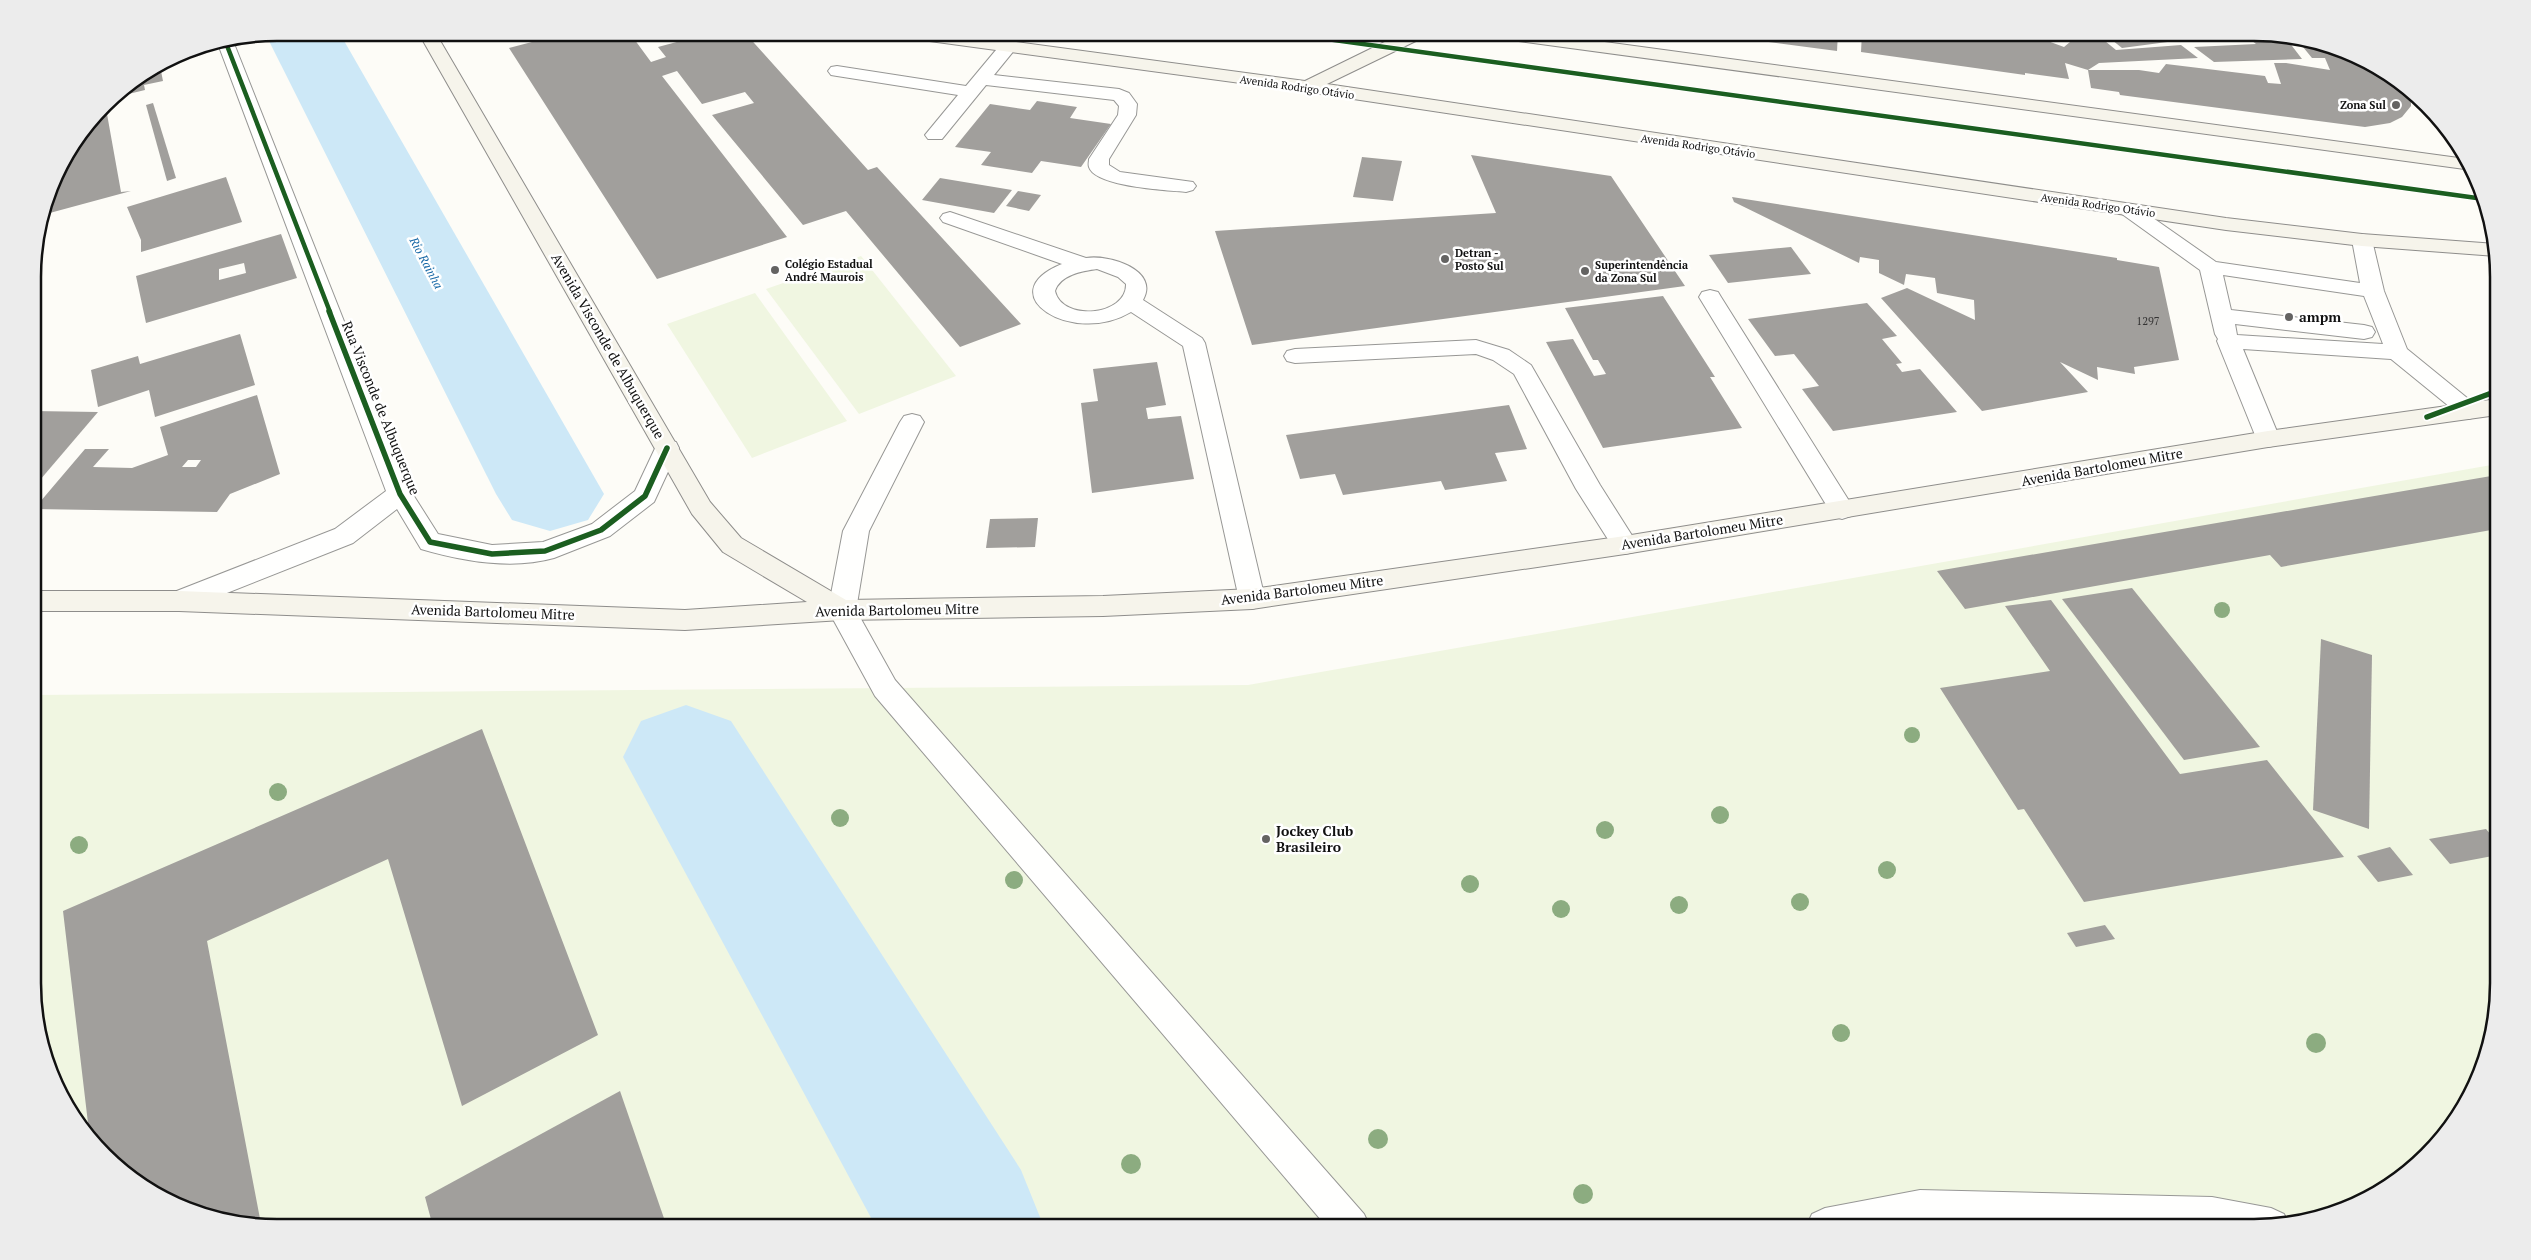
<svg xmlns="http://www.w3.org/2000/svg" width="2531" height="1260" font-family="'PT Serif',serif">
<rect width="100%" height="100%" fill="#fdfcf7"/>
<g fill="#f0f6e1">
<polygon points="861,256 956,376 859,414 766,289"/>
<polygon points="755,293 847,421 752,458 667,324"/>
<polygon points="2497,464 2498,984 2473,1091 2438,1145 2390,1186 2332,1215 2270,1227 277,1227 169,1202 116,1167 83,1132 51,1076 35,1015 34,695 1248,685"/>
</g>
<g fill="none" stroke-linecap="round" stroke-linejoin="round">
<g fill="#cde8f7" fill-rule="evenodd">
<polygon points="277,32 339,32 604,494 588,520 550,531 512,520 496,494 266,35"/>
<polygon points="686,705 731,721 1021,1170 1044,1227 876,1227 623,757 641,721"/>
</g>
</g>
<g fill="#a19f9c" fill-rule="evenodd">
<polygon points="570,32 629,32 651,62 666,57 658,47 699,36 700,39 718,34 722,38 730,36 733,38 746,34 868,170 877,167 1021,324 960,347 846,211 803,225 712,115 754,103 745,92 702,104 677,71 662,76 787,237 657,279 509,48"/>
<polygon points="1705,32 1741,32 1740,38"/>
<polygon points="1762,32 1838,32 1837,51 1761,41"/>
<polygon points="1862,32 1942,32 2000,40 2008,36 2009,32 2053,32 2057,34 2045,40 2064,47 2070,42 2058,32 2094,32 2116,50 2181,45 2198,58 2099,63 2088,70 2139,70 2159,73 2166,64 2265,76 2268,83 2281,84 2274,63 2286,63 2330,70 2325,58 2312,58 2303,47 2315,47 2362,58 2403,83 2411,93 2411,106 2402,117 2390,123 2365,127 2349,125 2120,95 2119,92 2091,88 2088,70 2065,63 2069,79 2025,73 2025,75 1861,52"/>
<polygon points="2102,32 2165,32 2175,41 2122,48"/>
<polygon points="2182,32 2234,32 2240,36 2196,42"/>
<polygon points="2240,32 2254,32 2292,41 2289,42 2302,59 2214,62 2194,47 2256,44"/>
<polygon points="160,66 163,81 144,85 145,90 112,98 115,93"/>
<polygon points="1037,101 1077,107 1070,118 1111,124 1081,167 1041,161 1032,173 981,165 991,152 955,147 990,104 1030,110"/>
<polygon points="153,103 176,178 167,181 146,105"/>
<polygon points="107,114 121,192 131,191 46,214 58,168 97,117"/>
<polygon points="1471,155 1611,176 1685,286 1252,345 1215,231 1496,213"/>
<polygon points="1362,157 1402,161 1393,201 1353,197"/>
<polygon points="226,177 242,222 141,252 141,240 127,207"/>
<polygon points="940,178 1012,190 994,213 922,200"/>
<polygon points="1018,191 1041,195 1029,211 1006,206"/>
<polygon points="1732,197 2117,258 2117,260 2159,267 2179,360 2134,367 2135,374 2097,367 2098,380 2060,362 2088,392 1982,411 1881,298 1907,288 1975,320 1974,300 1937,293 1935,278 1906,274 1904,285 1879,273 1879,260 1860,257 1859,263 1734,202"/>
<path d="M281,234l16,44 -151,45 -10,-47zM244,263l2,10 -27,7v-11z"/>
<polygon points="1791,247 1811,274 1728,283 1709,255"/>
<polygon points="1663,296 1715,377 1710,377 1742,428 1603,448 1546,342 1573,339 1594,376 1606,374 1598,360 1593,360 1565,308"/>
<polygon points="1867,303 1897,336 1882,339 1902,363 1896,364 1902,372 1920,369 1957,412 1833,431 1802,389 1819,386 1794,354 1775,356 1748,319"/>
<polygon points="240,334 255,385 155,417 149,390 98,407 91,370 138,356 140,364"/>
<polygon points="1157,362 1166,405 1146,408 1148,419 1181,416 1194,479 1092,493 1081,403 1098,401 1093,369"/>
<path d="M257,395l23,79 -50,20 -13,18 -183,-3 51,-60h24l-16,18 39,1 36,-13 -8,-28zM188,460h13l-5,7h-14z"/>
<polygon points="1509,405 1527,449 1495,453 1507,481 1445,490 1441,481 1343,495 1335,474 1300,479 1286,435"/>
<polygon points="33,411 98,412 34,487 33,455"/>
<polygon points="2497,475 2497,529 2281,567 2270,555 1965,609 1937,571"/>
<polygon points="1038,518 1035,547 986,548 990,519"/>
<polygon points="2132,588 2260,747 2184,760 2062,599"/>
<polygon points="2051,600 2180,774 2267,760 2344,857 2084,902 2024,809 2018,810 1940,688 2050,671 2005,606"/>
<polygon points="2321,639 2372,655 2369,829 2313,810"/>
<polygon points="482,729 598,1035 462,1106 388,859 207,941 261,1224 169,1202 116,1167 90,1140 63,911"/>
<polygon points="2486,829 2498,843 2498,855 2450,864 2429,839"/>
<polygon points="2390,847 2413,875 2378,882 2357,856"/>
<polygon points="2105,925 2115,939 2076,947 2067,933"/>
<polygon points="620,1091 667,1227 433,1227 425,1197"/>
</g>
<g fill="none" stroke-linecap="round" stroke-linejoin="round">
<g stroke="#979795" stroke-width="2">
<g id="lane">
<path d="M1007,43l6,1 3,4 -22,27 125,14 10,4 8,11 -1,11 -27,44v6l11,7 73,10 3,4 -3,4 -7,2c-18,-2 -91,-5 -97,-25 -1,-3 0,-5 0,-8l29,-44 1,-9 -5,-6 -128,-15 -44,54h-14l-3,-4 33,-40 -121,-19 -6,-1 -3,-4 3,-4 6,-1 129,20 35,-42z"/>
<path d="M2129,204l7,2 80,56 144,21 -8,-43 3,-4 7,-2 7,2 3,4 12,51 23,58 70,57 4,5 -4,5 -8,3 -8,-3 -70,-57 -148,-10 37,90 -3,6 -9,2 -9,-2 -42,-104 1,-2 -3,-5 -15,-64 -78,-56 -3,-4 3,-4zM2223,275l141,21 19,48 -146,-9 -2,-11 129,15 8,-2 3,-5 -3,-5 -8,-2 -133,-15z"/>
<path d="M950,212l136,46c23,-4 74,12 57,42l59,38 3,5 60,256 -3,7 -10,3 -10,-3 -3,-7 -56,-253 -52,-34c-58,35 -143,-18 -69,-48l-119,-42 -3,-4 3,-4zM1097,269l21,8 8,7c1,32 -64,38 -71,7 5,-16 27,-20 42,-22z"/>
<polygon points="1710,290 1718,292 1721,297 1851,504 1855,510 1851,516 1842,519 1833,516 1699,297 1702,292"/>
<polygon points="1476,340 1509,350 1531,365 1600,485 1638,545 1634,552 1625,554 1616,552 1576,489 1514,374 1493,360 1476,354 1295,363 1287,361 1284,356 1287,351 1295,349"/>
<polygon points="912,414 920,416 924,422 869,531 856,610 895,680 1364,1214 1370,1227 1327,1227 875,696 828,610 843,531 900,422 904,416"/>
<polygon points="1920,1190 2212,1197 2271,1208 2284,1214 2288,1223 2270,1227 1806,1227 1812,1214 1825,1208"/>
</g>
</g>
<g stroke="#979795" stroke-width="2">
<path id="street" d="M233,41l179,452 26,41 54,11 51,-3 49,-18 43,-33 23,-49 9,-2 9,2 3,6 -25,54 -44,34 -56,22c-42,12 -92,3 -133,-9l-24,-40 -44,34 -164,65 -10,3 -10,-3 -4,-7 4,-7 166,-65 51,-38 -168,-447z"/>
</g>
<g stroke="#8e8d8b" stroke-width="2">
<g id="secondary">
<polygon points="418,32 435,32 710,502 741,538 846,600 1103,596 1252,589 1625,536 2268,431 2497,399 2497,415 2268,447 1625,554 1252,609 1103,616 842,620 685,630 179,611 34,611 34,591 179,591 685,610 807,602 723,552 692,514"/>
<polygon points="892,32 942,32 1305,81 1405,32 1428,32 1426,36 1327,84 2226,218 2362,234 2496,244 2496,256 2362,246 2226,230 1307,92 900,37"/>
<polygon points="1481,32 1531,32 2466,159 2472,170 1489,37"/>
</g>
</g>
<polyline stroke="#b9b9b8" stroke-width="2" stroke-dasharray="4 2" stroke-linecap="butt" points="1276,32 1310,37"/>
<use href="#lane" fill="#fffffe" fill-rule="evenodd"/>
<use href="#street" fill="#fffffe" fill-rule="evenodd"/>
<use href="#secondary" fill="#f6f4eb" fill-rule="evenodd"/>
<g stroke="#fff" stroke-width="6">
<g id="cycleway-far1">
<polyline points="1276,32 2484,199"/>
<polyline points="226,43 330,312"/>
</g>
</g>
<g stroke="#fff" stroke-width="9">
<g id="cycleway">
<polyline points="329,311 400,494 430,542 492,554 545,551 601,530 645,496 667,448"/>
<polyline points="2427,417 2497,391"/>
</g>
</g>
<use href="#cycleway-far1" stroke="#1b5e20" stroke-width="4.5"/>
<use href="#cycleway" stroke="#1b5e20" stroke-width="5.5"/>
</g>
<g fill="#8cac80">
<circle cx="2222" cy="610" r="8"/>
<circle cx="1912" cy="735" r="8"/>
<circle cx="278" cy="792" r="9"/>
<circle cx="1720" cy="815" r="9"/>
<circle cx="840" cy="818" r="9"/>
<circle cx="1605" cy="830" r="9"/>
<circle cx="79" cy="845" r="9"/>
<circle cx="1887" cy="870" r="9"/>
<circle cx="1014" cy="880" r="9"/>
<circle cx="1470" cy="884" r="9"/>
<circle cx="1800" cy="902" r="9"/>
<circle cx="1679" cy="905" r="9"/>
<circle cx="1561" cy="909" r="9"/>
<circle cx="1841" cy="1033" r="9"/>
<circle cx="2316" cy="1043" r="10"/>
<circle cx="1378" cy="1139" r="10"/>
<circle cx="1131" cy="1164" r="10"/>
<circle cx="1583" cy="1194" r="10"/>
</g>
<g fill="#646362" stroke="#fff" stroke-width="2">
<circle cx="2396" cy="105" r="5"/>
<circle cx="1445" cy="259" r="5"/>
<circle cx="775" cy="270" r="5"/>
<circle cx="1585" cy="271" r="5"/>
<circle cx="2289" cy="317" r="5"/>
<circle cx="1266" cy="839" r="5"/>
</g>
<g text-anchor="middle" stroke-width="5" stroke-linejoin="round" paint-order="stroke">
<g font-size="11" fill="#111" stroke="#fff">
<text transform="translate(1297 87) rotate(8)" y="4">Avenida Rodrigo Otávio</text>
<text transform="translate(1698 146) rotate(8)" y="4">Avenida Rodrigo Otávio</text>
<text transform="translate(2098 205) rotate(8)" y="4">Avenida Rodrigo Otávio</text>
</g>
<g font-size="11" font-weight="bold" fill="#111" stroke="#fff" text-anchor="start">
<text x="2386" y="109" text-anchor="end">Zona Sul</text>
<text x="1455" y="257">Detran -<tspan x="1455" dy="13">Posto Sul</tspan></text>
<text x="785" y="268">Colégio Estadual<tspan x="785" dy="13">André Maurois</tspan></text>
<text x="1595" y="269">Superintendência<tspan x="1595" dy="13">da Zona Sul</tspan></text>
</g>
<g font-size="11" fill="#353434">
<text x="2148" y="325">1297</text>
</g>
<g font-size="12" font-style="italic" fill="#1768a6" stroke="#fff">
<text transform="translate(426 263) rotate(62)" y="4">Rio Rainha</text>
</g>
<g font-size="14" font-weight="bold" fill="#111" stroke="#fff" text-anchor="start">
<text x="2299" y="322">ampm</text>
<text x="1276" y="836">Jockey Club<tspan x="1276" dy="16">Brasileiro</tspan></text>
</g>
<g font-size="14" fill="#111" stroke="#fff">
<text transform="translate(608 346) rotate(60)" y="5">Avenida Visconde de Albuquerque</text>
<text transform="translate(381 408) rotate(68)" y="5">Rua Visconde de Albuquerque</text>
<text transform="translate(2102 467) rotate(-10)" y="5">Avenida Bartolomeu Mitre</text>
<text transform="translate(1702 532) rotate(-9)" y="5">Avenida Bartolomeu Mitre</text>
<text transform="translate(1302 590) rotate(-7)" y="5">Avenida Bartolomeu Mitre</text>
<text transform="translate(897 610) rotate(-1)" y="5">Avenida Bartolomeu Mitre</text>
<text transform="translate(493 612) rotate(2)" y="5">Avenida Bartolomeu Mitre</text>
</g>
</g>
<path d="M0 0H2531V1260H0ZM277 41H2254A236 236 0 0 1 2490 277V983A236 236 0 0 1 2254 1219H277A236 236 0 0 1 41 983V277A236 236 0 0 1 277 41Z" fill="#ececec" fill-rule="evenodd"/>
<path fill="none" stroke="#111" stroke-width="2.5" d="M277 41H2254A236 236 0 0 1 2490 277V983A236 236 0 0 1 2254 1219H277A236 236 0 0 1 41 983V277A236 236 0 0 1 277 41Z"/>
</svg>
